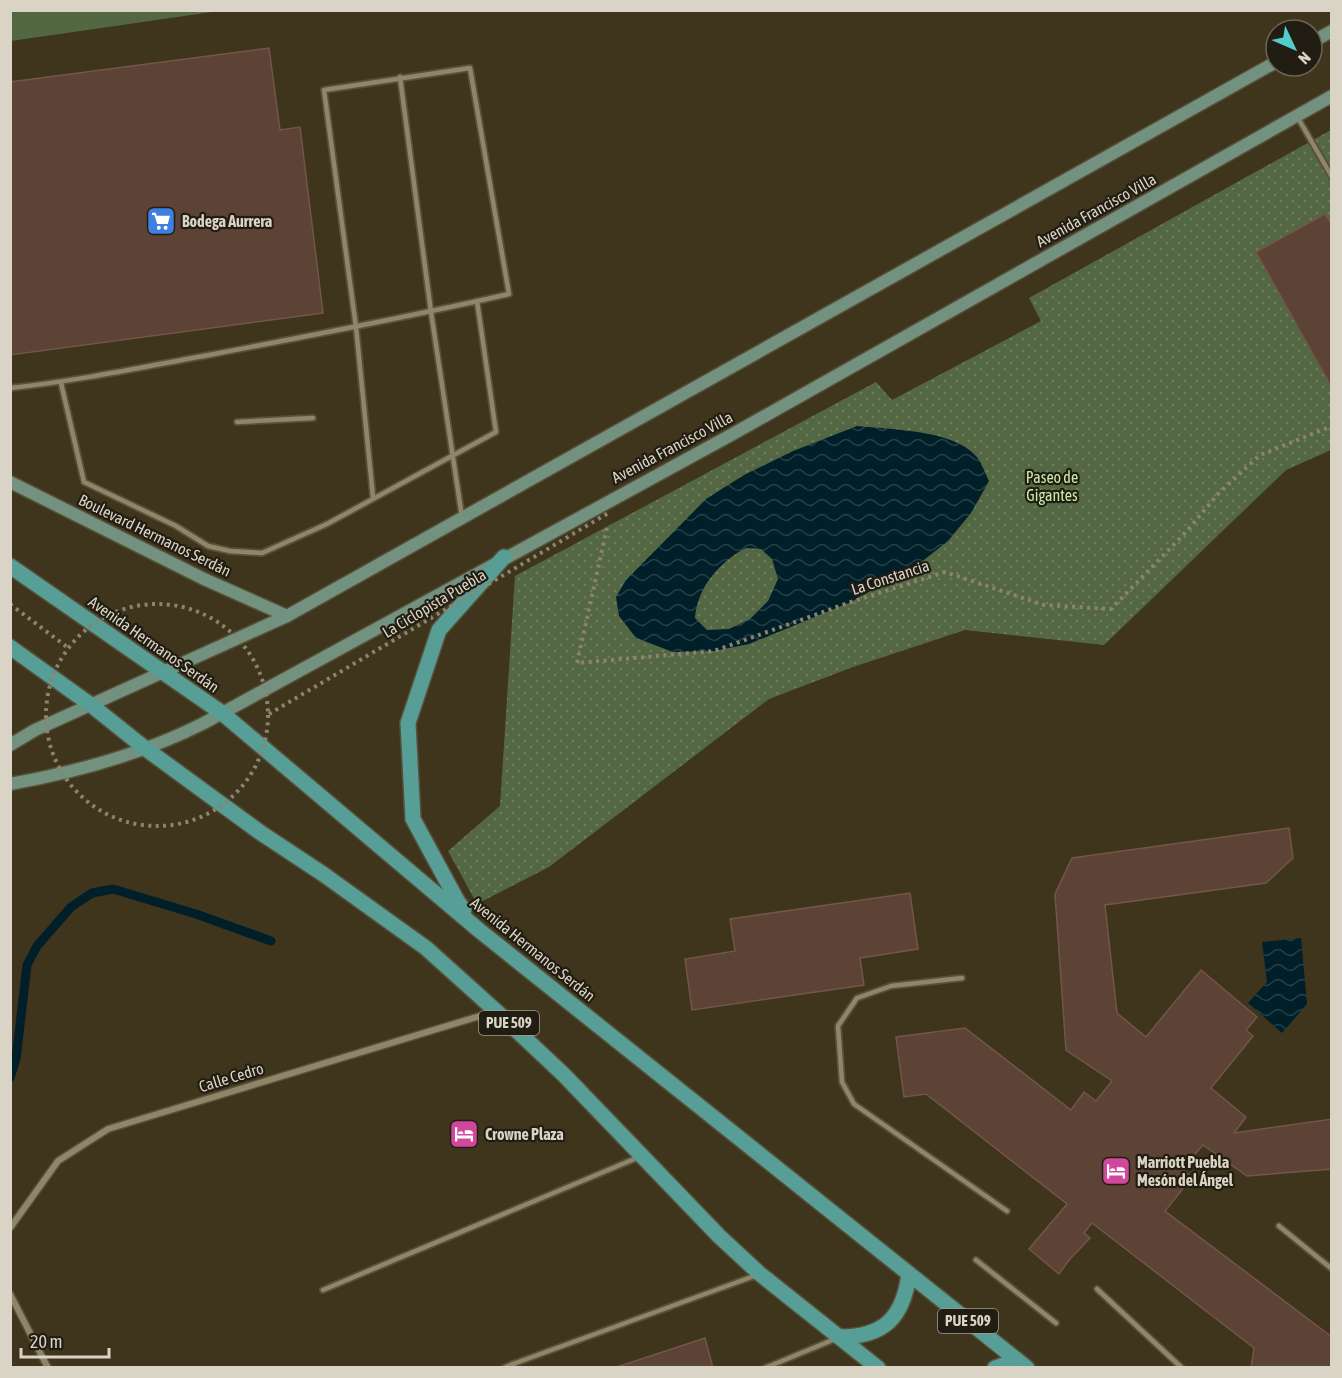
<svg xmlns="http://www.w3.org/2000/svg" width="1342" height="1378" font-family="'Asap Condensed',sans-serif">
<defs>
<pattern id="park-dots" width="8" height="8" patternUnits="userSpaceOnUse" patternTransform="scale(1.5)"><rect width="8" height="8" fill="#546743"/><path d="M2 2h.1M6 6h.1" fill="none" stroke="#6c7c5d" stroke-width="1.8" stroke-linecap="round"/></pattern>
<pattern id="water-waves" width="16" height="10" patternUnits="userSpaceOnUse" patternTransform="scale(1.5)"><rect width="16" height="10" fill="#001f29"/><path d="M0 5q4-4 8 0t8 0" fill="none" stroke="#253f47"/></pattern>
</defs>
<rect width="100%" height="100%" fill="#3f351c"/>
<polygon fill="#546743" points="11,10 219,10 219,11 11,41"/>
<polygon fill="url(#park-dots)" points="1331,130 1331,450 1286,470 1104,645 965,630 853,667 769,699 549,867 477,904 448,851 500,806 515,576 876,382 892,400 1041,321 1029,298"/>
<g fill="url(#water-waves)" fill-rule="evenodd">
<path d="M857,426c36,4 94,3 119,30 6,7 9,17 13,25l-18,32 -23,28 -28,22 -69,39 -102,42 -35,7 -41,1 -37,-14 -17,-22 -3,-19 10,-17 80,-81 38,-24 49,-24zM746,548l15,1 11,10 6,20 -10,22 -18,18 -21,10 -22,1 -12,-12c2,-30 25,-57 51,-70z"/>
<polygon points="1301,938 1307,1004 1282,1033 1248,1003 1267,982 1262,942"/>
</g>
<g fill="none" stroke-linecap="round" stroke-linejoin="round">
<polyline stroke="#001f29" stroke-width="9" points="10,1078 16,1059 27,965 37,946 71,907 92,893 113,889 196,914 271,941"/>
</g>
<g fill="#5d4236" stroke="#715649" stroke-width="1.5">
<polygon points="269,48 280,130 300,127 323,313 10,355 10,82"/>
<polygon points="1325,214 1332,225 1332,388 1256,252"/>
<polygon points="1289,828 1293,858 1266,883 1105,905 1117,1013 1146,1037 1201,970 1257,1017 1246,1030 1253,1036 1211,1088 1246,1117 1234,1133 1332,1119 1332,1169 1247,1176 1203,1145 1182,1169 1192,1177 1165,1211 1332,1337 1332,1368 1251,1368 1254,1348 1092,1223 1084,1233 1090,1238 1070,1259 1059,1274 1029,1249 1067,1204 926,1094 904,1097 896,1037 965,1028 1071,1110 1084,1092 1096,1101 1112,1081 1066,1050 1055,894 1072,858"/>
<polygon points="910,893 918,949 860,958 864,985 692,1010 685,959 735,951 730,919"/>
<polygon points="705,1338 713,1368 614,1368"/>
</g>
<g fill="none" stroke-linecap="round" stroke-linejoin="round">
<g stroke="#57503a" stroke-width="8">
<g id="lane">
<polyline points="400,77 431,312 462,517"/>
<polyline points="1298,118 1332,177"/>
<polyline points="61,383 84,482 176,526 208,546 230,551 262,553 327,524 496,432 477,301"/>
<path d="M10,388c67,-7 133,-21 199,-33 100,-19 200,-38 300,-61l-39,-226 -146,22 32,237 17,170"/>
<polyline points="237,422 313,418"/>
<polyline points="962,978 891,986 857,998 838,1026 842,1082 854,1104 1007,1211"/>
<polyline points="1279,1226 1332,1269"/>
<polyline points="976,1260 1056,1323"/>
<polyline points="1097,1289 1182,1368"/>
<polyline points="323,1290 639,1157"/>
<polyline points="504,1368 513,1364"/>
<polyline points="514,1368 513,1364 757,1275"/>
<polyline points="765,1368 835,1339"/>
</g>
</g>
<g stroke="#57503a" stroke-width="9">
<g id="street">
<polyline points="10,1228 58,1161 108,1129 493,1012"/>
<polyline points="10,1294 48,1368"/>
</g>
</g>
<g stroke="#57503a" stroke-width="15">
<g id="secondary">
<polyline points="1312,42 1332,31"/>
<polyline points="10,482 204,579 287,616"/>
<polyline points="10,745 35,730 287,616 1276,62"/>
<path d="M10,784c67,-12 133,-30 194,-61l527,-288 601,-339"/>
</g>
</g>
<g stroke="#57503a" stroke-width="18">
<g id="primary">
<polyline points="10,566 222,713 480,931 1027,1368"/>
<polyline points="10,647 91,705 146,749 261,833 323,874 426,948 496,1011 564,1075 719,1236 760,1274 878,1368"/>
<polyline points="464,910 458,902 413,819 408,723 439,630 504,557"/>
<path d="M839,1337c45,0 64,-19 70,-63"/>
<polyline points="995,1368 1017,1360"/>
</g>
</g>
<g stroke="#8c8470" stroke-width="4" stroke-dasharray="3 4.5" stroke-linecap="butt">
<polyline points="607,528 577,663 714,651 851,602 945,572 1044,605 1111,609 1187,531 1218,494 1260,455 1332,426"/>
<polyline points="10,604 67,647"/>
</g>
<use href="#lane" stroke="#8f8568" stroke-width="4.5"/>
<use href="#street" stroke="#8f8568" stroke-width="6"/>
<use href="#secondary" stroke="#72927f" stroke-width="12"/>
<use href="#primary" stroke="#569e96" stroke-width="15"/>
<g stroke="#8c8470" stroke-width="4" stroke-dasharray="3 4.5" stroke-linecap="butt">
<circle cx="157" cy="715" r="111"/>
<polyline points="269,714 610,512"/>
</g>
</g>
<defs>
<g id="supermarket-square" transform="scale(1.5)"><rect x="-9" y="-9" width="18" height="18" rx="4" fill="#3f7fe0" stroke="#221d12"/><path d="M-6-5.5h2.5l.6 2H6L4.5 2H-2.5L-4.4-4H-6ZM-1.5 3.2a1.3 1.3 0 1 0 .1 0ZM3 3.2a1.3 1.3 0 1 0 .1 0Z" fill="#fff"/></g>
<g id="hotel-square" transform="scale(1.5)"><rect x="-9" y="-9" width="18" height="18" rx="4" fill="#d1479c" stroke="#221d12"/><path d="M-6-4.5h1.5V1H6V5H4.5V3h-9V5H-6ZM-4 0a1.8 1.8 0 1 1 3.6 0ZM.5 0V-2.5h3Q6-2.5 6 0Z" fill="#fff"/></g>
</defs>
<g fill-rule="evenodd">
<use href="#supermarket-square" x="161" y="221"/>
<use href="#hotel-square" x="464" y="1134"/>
<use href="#hotel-square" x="1116" y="1171"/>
</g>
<g text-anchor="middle" stroke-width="4.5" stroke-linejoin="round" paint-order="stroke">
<g fill="#221d12" stroke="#a29d8f" stroke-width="1.5">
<rect x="479" y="1011" width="60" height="24" rx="4.5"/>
<rect x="938" y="1309" width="60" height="24" rx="4.5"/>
</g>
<g font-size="15" font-weight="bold" fill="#d9d4c5">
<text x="509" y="1028">PUE 509</text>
<text x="968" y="1326">PUE 509</text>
</g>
<g font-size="16" fill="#d9d4c5" stroke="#221d12">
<text transform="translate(1096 210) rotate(-29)" y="6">Avenida Francisco Villa</text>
<text transform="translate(672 447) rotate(-28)" y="6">Avenida Francisco Villa</text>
<text transform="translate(155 535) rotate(26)" y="6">Boulevard Hermanos Serdán</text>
<text transform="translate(890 577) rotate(-18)" y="6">La Constancia</text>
<text transform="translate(434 603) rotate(-31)" y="6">La Ciclopista Puebla</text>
<text transform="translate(154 644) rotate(35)" y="6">Avenida Hermanos Serdán</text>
<text transform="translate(533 949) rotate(39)" y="6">Avenida Hermanos Serdán</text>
<text transform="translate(231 1077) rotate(-17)" y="6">Calle Cedro</text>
</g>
<g font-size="16" font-weight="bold" fill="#d9d4c5" stroke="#221d12" text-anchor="start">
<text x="182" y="227">Bodega Aurrera</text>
<text x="485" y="1140">Crowne Plaza</text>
<text x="1137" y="1168">Marriott Puebla<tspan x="1137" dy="18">Mesón del Ángel</tspan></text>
</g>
<g font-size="16" fill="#c7eea6" stroke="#221d12">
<text x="1052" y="483">Paseo de<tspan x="1052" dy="18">Gigantes</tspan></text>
</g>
</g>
<rect width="1342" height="1378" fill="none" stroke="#d9d4c5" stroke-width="24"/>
<g transform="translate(1294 48) rotate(134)"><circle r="28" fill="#221d12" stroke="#6b665a" stroke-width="1.5"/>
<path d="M0-4.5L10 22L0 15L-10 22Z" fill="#52cdcc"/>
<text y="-9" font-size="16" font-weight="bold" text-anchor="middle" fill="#d9d4c5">N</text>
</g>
<path d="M21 1348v9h88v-9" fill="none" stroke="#d9d4c5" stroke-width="3"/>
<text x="30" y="1348" font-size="18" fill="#d9d4c5" stroke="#221d12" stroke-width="4.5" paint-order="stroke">20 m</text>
</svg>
